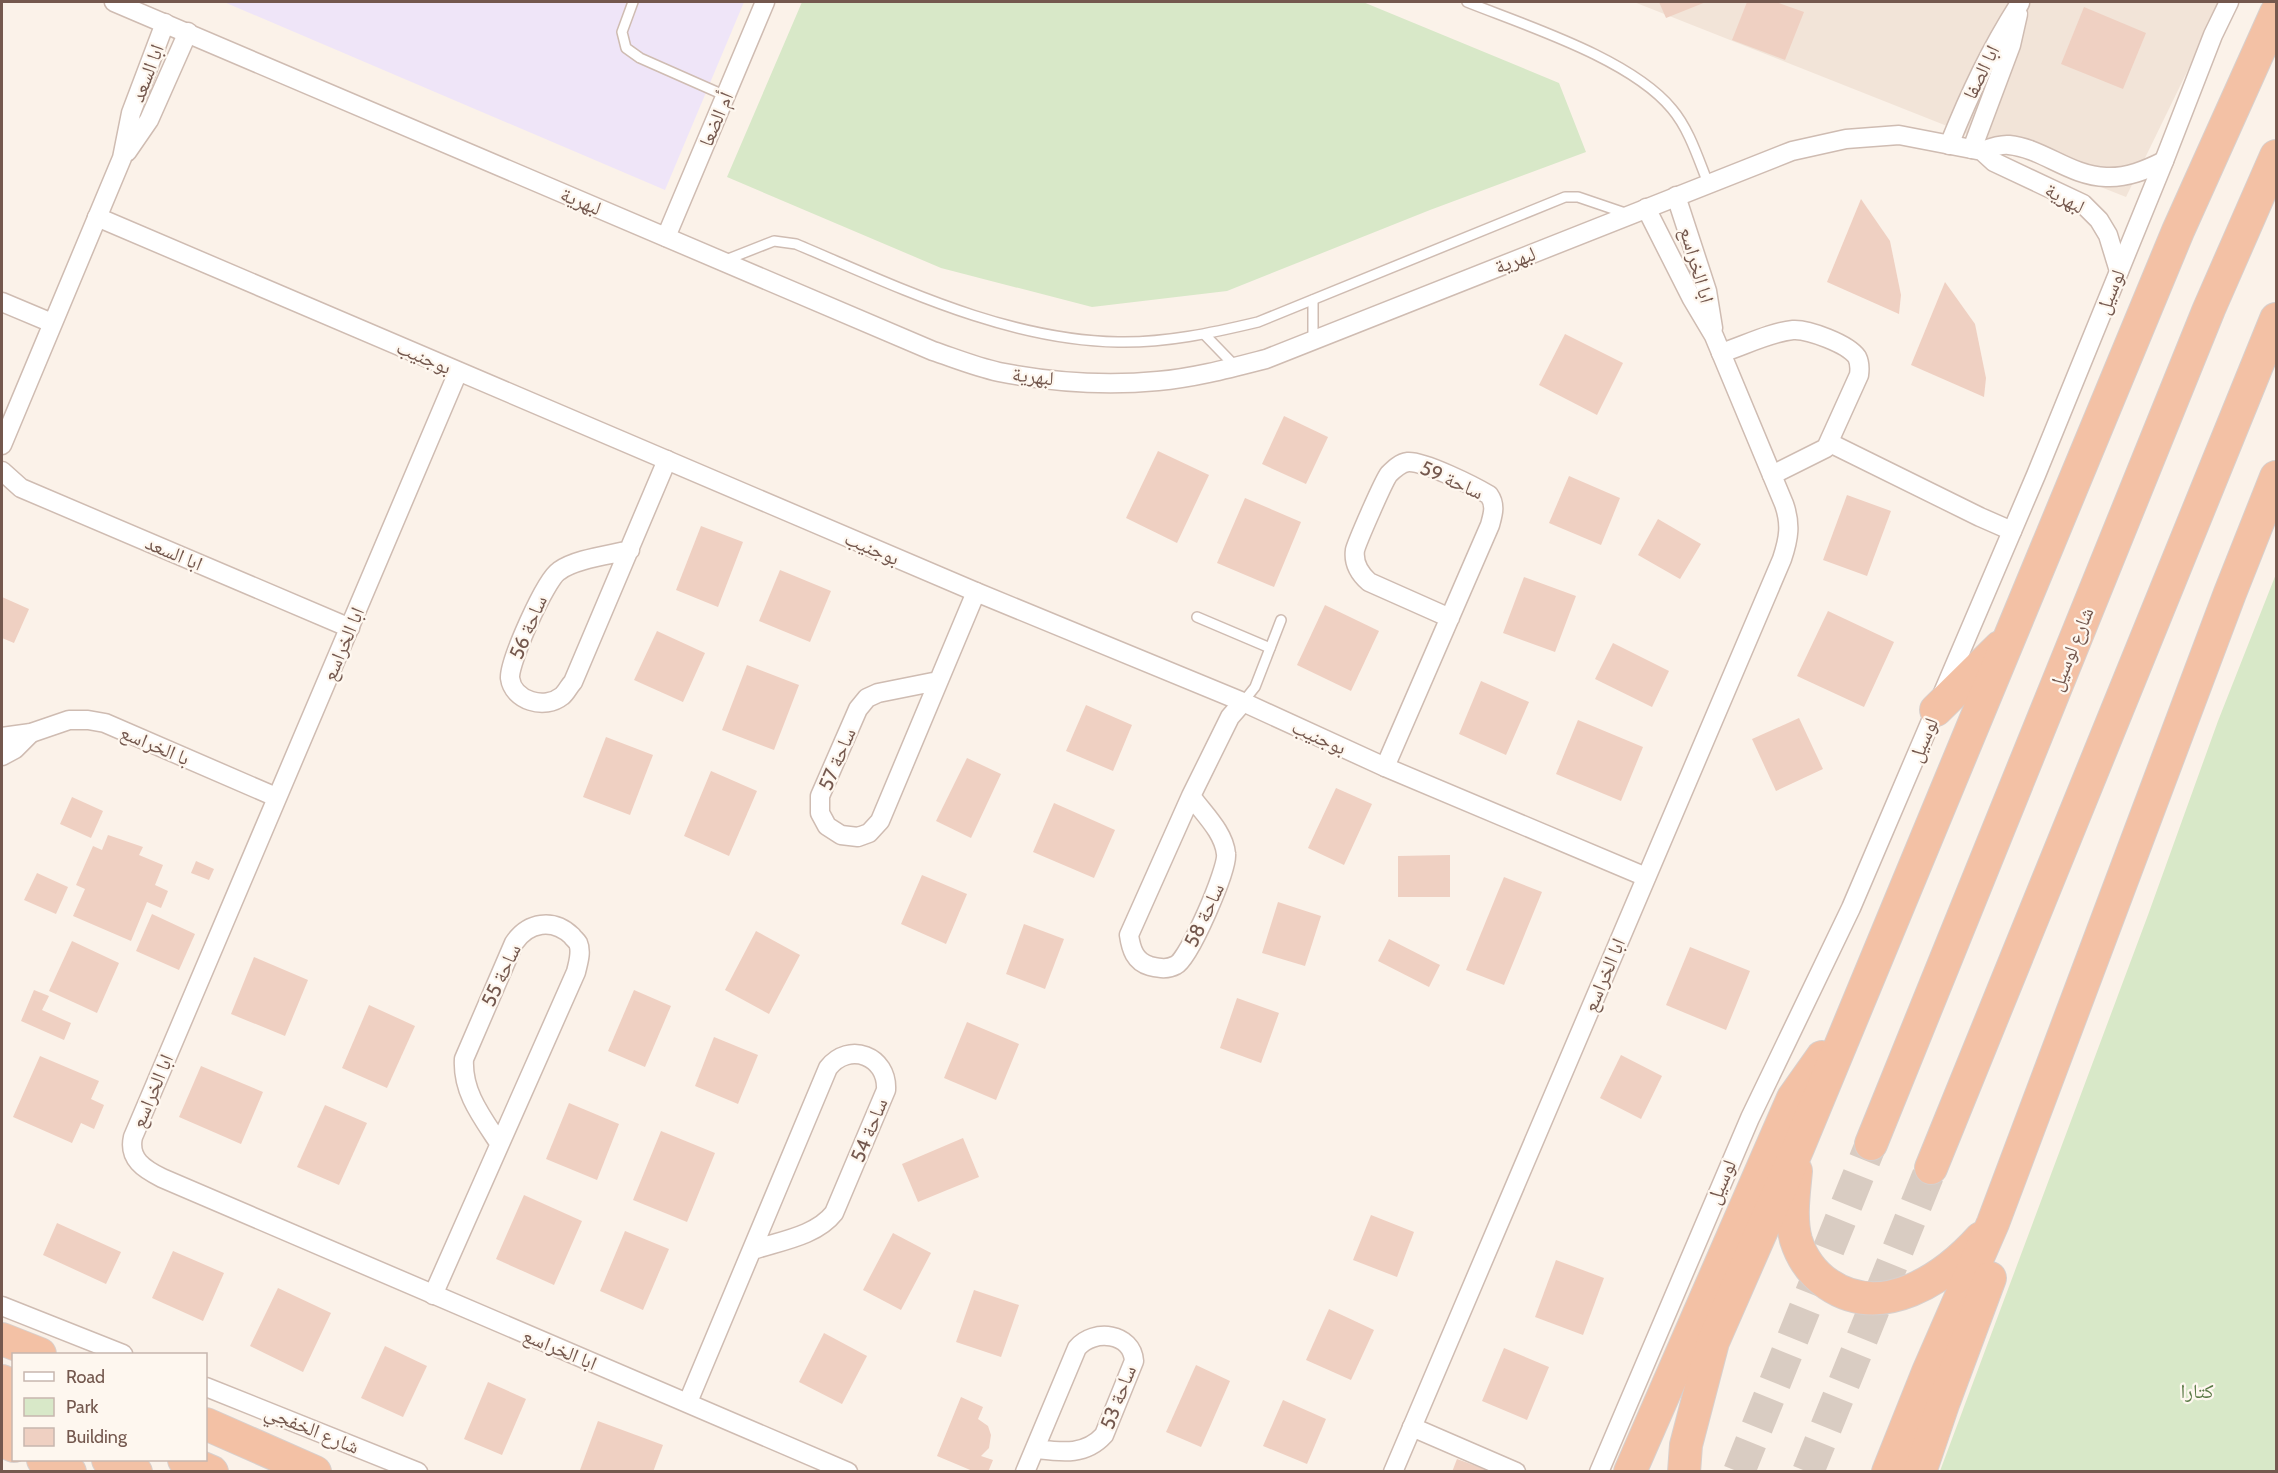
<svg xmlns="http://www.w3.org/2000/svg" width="2278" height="1473" font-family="Cabin,'Noto Naskh Arabic',sans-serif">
<rect width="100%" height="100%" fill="#fbf2e9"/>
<polygon fill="#f2e4d8" points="1634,2 2221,2 2126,197"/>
<polygon fill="#efe5f8" points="224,2 744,2 665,190"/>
<g fill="#d8e8c8">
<polygon points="802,2 1363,2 1559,83 1586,152 1430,210 1227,291 1092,307 941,268 727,177"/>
<polygon points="2276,574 2276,1471 1940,1471 2148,915 2218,721"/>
</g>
<g fill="#efd0c2">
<polygon points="1659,2 1706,2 1666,18"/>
<polygon points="1747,2 1776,2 1804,12 1785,60 1732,40"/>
<polygon points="2084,7 2146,33 2123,89 2061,64"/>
<polygon points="1861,199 1890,241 1901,295 1899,314 1827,282"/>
<polygon points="1945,282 1975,324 1986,378 1984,397 1911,365"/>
<polygon points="1565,334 1623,363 1597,415 1539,385"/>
<polygon points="1284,416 1328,437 1306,484 1262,464"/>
<polygon points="1158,451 1209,475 1177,543 1126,518"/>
<polygon points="1569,476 1620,498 1601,545 1549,523"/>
<polygon points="1847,495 1891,511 1867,576 1823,560"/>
<polygon points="1245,498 1301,522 1274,587 1217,563"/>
<polygon points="1658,519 1701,544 1680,579 1638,555"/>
<polygon points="701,526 743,542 718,607 676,590"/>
<polygon points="780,570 831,591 810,642 759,621"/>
<polygon points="1524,577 1576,596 1555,652 1503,633"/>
<polygon points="2,597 29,609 14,643 2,638"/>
<polygon points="1325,605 1379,631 1351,691 1297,665"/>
<polygon points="1828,611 1894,642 1864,707 1797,676"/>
<polygon points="657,631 705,653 683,702 634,680"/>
<polygon points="1613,643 1669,671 1652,707 1595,679"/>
<polygon points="747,665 799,685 774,750 722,730"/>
<polygon points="1481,681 1529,702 1506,755 1459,734"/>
<polygon points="1086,705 1132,725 1113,771 1066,751"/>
<polygon points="1799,718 1823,769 1776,791 1752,739"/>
<polygon points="1578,720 1643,747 1621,801 1556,774"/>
<polygon points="606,737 653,755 630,815 583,797"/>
<polygon points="967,758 1001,774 971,838 936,821"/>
<polygon points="711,771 757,791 729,856 684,836"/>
<polygon points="1336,788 1372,804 1344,865 1308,848"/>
<polygon points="72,797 103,811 91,838 60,824"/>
<polygon points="1054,803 1115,830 1094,878 1033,852"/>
<polygon points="108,835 143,847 139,855 163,865 155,885 168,891 161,908 147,902 131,941 73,916 85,889 76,885 93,846 102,850"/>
<polygon points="1450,855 1450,897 1398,897 1398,856"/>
<polygon points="196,861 214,869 209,880 191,873"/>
<polygon points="37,873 68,887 56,914 24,900"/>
<polygon points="922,875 967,894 946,944 901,924"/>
<polygon points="1504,877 1542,892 1504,985 1466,970"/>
<polygon points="1278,902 1321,916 1305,966 1262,953"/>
<polygon points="152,914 195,934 179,970 136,951"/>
<polygon points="1024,924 1064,939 1045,989 1006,974"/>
<polygon points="756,931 800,955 769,1014 725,990"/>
<polygon points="1389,939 1440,965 1429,987 1378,961"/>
<polygon points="72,941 119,963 97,1013 49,991"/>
<polygon points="1690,947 1750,971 1726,1030 1666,1005"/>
<polygon points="254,957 308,980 285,1036 231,1014"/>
<polygon points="34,990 49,996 42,1010 71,1023 64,1040 21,1021"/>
<polygon points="634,990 671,1006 645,1067 608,1051"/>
<polygon points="1237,998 1279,1013 1261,1063 1220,1048"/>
<polygon points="369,1005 415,1026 387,1088 342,1068"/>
<polygon points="967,1022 1019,1044 996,1100 944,1078"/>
<polygon points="714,1037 758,1055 738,1104 695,1086"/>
<polygon points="1621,1055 1662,1076 1641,1119 1600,1098"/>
<polygon points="40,1056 99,1081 91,1099 104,1105 94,1129 81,1123 72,1143 13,1117"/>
<polygon points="201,1066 263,1092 241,1144 179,1117"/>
<polygon points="569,1103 619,1124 597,1180 546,1159"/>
<polygon points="325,1105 367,1123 339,1185 297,1167"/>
<polygon points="661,1131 715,1153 687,1222 633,1200"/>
<polygon points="963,1138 979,1177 918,1202 902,1164"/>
<polygon points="524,1195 582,1221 554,1285 496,1259"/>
<polygon points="1371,1215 1414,1232 1397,1277 1353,1260"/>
<polygon points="57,1223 121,1252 106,1284 43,1255"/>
<polygon points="625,1231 669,1249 643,1310 600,1291"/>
<polygon points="893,1233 931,1253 901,1310 863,1290"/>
<polygon points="173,1251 224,1273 203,1321 152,1298"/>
<polygon points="1556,1260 1604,1278 1583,1335 1535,1317"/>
<polygon points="278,1288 331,1313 303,1372 250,1346"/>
<polygon points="974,1290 1019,1305 1001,1357 956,1342"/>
<polygon points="1329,1309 1374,1330 1351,1380 1306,1360"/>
<polygon points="824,1333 867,1356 842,1404 799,1382"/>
<polygon points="385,1346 427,1366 403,1417 361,1398"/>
<polygon points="1504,1348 1549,1367 1527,1420 1482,1401"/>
<polygon points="1196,1365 1230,1381 1201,1447 1166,1432"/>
<polygon points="488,1382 526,1399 502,1455 464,1439"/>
<polygon points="961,1397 983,1407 978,1419 988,1426 991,1435 989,1448 981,1456 993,1460 988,1472 975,1472 937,1456"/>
<polygon points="1283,1400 1326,1419 1307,1464 1263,1446"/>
<polygon points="598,1421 663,1445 653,1472 580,1470"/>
<polygon points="1457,1459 1490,1471 1490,1472 1452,1472"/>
</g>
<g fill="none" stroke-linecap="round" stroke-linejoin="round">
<g stroke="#d9ccc2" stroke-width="32" stroke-dasharray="32 16" stroke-linecap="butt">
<polyline points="1739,1472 1871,1144"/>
<polyline points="1808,1472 1931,1168"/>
</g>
<g stroke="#cfbcb2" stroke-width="12">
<g id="service">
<polyline points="633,2 622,32 626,48 640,58 726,96"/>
<path d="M1467,2c60,24 164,57 205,107 17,20 26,49 36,74"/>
<path d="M723,261l51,-20 22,3c102,43 209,96 322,98 47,1 94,-9 140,-20l307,-125h13l50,17"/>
<polyline points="1313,300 1313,339"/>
<polyline points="1205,335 1236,367"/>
<polyline points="1197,617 1270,648"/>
<polyline points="1243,702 1255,687 1281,620"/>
</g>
</g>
<g stroke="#cfbcb2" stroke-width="21">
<g id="minor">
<path d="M114,2l819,349c21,7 43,16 66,21 51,10 107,14 159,9 36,-3 73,-13 108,-22l526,-208 54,-12 53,-4 83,16 12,11 89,42 16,16 9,15 11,36"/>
<path d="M1949,145c21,-52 41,-95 71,-142"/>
<polyline points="1972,149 2011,45 2018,14"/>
<path d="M1982,151c8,-3 18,-7 27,-6 33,3 61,31 97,32 21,1 40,-7 58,-16"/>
<polyline points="127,152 149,120 188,32"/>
<polyline points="1676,196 1707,291 1713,328"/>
<polyline points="97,217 976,592 1243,702 1385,767 1646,877"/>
<polyline points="666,237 765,2"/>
<polyline points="2,302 52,323"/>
<path d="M1721,353c22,-7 50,-21 72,-23 15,-1 55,14 64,27 3,6 3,11 2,18l-33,73 -54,27"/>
<path d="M458,372l-325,765c-5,22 11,32 29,41l686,294"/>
<polyline points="1830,443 1980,517 2012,531"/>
<polyline points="2,445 122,158 131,113 165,23"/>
<polyline points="2,471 21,488 350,628"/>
<path d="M630,550c-20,5 -55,9 -71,21 -14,9 -50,91 -49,107 3,23 35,32 52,18 4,-3 7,-10 11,-14l94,-222"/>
<polyline points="938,681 878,693 867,698 858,709 820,796 820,813 827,826 841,835 858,837 869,833 880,821 976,592"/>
<polyline points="2,737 31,733 69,720 88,720 105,723 276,797"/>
<polyline points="2,756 15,749 31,733"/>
<path d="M1385,767l105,-242c3,-11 6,-20 -1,-30 -15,-9 -65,-34 -81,-33 -8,1 -14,7 -19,12 -5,6 -32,68 -34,76 -2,14 5,24 14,32l81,36"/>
<path d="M1191,796c12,17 33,36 35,58 2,15 -37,105 -50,111 -9,5 -17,3 -26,1 -15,-4 -19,-17 -21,-31l62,-139 39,-79 13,-15"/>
<path d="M433,1295l143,-323c2,-9 6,-20 2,-29 -1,-2 -5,-5 -6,-7 -19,-18 -44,-14 -58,7l-50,116c-2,33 18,58 35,84"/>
<polyline points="2,1306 123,1354"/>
<polyline points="206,1387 418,1472"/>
<path d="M688,1402l140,-334c21,-27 60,-12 58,22l-52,123c-18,23 -54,28 -81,37"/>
<polyline points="1412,1427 1516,1472"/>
<path d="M1025,1472l52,-124c17,-20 55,-15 57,13l-30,74c-19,21 -43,17 -68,14"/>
<path d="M1393,1472l389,-913c7,-21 9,-35 2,-55l-70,-168 -22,-37 -46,-91"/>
<polyline points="1599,1472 1750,1118 1851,908 2036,475 2164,161 2213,35 2229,2"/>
</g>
</g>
<g stroke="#d8d0cd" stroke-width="34">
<g id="trunk">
<polyline points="1936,710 2000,647"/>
<polyline points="1871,1144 2209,309 2276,156"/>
<polyline points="1931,1168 2276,319"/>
<path d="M1796,1171c-2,22 -6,47 0,69 6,19 16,33 32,44 54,37 116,-5 153,-46"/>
<polyline points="2,1339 40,1354"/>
<polyline points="2,1381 14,1386"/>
<polyline points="2,1414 14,1419"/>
<polyline points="206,1424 315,1472"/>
<polyline points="2,1441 14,1446"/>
<polyline points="43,1460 70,1472"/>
<polyline points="108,1460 136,1472"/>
<polyline points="184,1460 212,1472"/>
<polyline points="1630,1472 1793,1098 1822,1057"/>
<polyline points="1684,1472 1686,1445 1713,1342 1798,1148 2178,231 2276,13"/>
<polyline points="1888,1472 1928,1372 1993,1223 2230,593 2276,477"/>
<polyline points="1920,1472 1943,1404 1990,1278"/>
</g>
</g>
<use href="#service" stroke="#fff" stroke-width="9"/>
<use href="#minor" stroke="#fff" stroke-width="18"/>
<use href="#trunk" stroke="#f3c1a5" stroke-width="32"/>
</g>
<g text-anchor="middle" stroke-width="4.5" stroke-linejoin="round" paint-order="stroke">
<g font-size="20" fill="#74584e" stroke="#fef7ef">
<text transform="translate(1981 72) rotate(-64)" y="7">ابا الصفا</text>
<text transform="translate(147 73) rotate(-69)" y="7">ابا السعد</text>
<text transform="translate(716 119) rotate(-67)" y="7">أم الضعا</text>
<text transform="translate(2065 198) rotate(29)" y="7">لبهرية</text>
<text transform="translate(581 201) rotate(23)" y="7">لبهرية</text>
<text transform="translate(1515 260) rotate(-21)" y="7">لبهرية</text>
<text transform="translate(1697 265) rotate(74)" y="7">ابا الخراسع</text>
<text transform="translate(2110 292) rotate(-68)" y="7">لوسيل</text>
<text transform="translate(424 357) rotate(23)" y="7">بوجنيب</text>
<text transform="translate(1033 376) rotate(7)" y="7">لبهرية</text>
<text transform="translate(1452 480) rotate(24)" y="7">ساحة 59</text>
<text transform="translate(872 548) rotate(23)" y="7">بوجنيب</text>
<text transform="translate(174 553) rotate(23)" y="7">ابا السعد</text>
<text transform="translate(528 627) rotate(-67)" y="7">ساحة 56</text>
<text transform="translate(343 644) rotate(-67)" y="7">ابا الخراسع</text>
<text transform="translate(2071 649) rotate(-68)" y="7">شارع لوسيل</text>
<text transform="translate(1319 737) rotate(24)" y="7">بوجنيب</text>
<text transform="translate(1923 740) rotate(-67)" y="7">لوسيل</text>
<text transform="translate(155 745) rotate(23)" y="7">با الخراسع</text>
<text transform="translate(837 759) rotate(-67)" y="7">ساحة 57</text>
<text transform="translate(1204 915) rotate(-65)" y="7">ساحة 58</text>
<text transform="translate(501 975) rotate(-65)" y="7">ساحة 55</text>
<text transform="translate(1604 975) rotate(-67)" y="7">ابا الخراسع</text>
<text transform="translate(152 1091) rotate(-67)" y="7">ابا الخراسع</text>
<text transform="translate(869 1130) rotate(-68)" y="7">ساحة 54</text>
<text transform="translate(1721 1182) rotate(-67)" y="7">لوسيل</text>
<text transform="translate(560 1349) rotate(23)" y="7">ابا الخراسع</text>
<text transform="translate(1118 1397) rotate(-69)" y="7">ساحة 53</text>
<text transform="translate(312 1429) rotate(22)" y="7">شارع الخفجي</text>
</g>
<g font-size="20" fill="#5a7946" stroke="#fef7ef">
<text x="2197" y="1398">كتارا</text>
</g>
</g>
<rect width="2278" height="1473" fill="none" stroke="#74584e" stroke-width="6"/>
<rect x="12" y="1353" width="195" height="108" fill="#fef7ef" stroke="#c7b7af" stroke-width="1.5"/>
<rect x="24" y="1372" width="30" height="9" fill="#ffffff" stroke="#c7b7af" stroke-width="1.5"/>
<text x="66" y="1383" font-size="18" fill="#74584e">Road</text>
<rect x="24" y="1398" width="30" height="18" fill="#d8e8c8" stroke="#c7b7af" stroke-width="1.5"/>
<text x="66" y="1413" font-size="18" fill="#74584e">Park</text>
<rect x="24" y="1428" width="30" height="18" fill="#efd0c2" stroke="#c7b7af" stroke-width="1.5"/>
<text x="66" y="1443" font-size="18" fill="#74584e">Building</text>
</svg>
